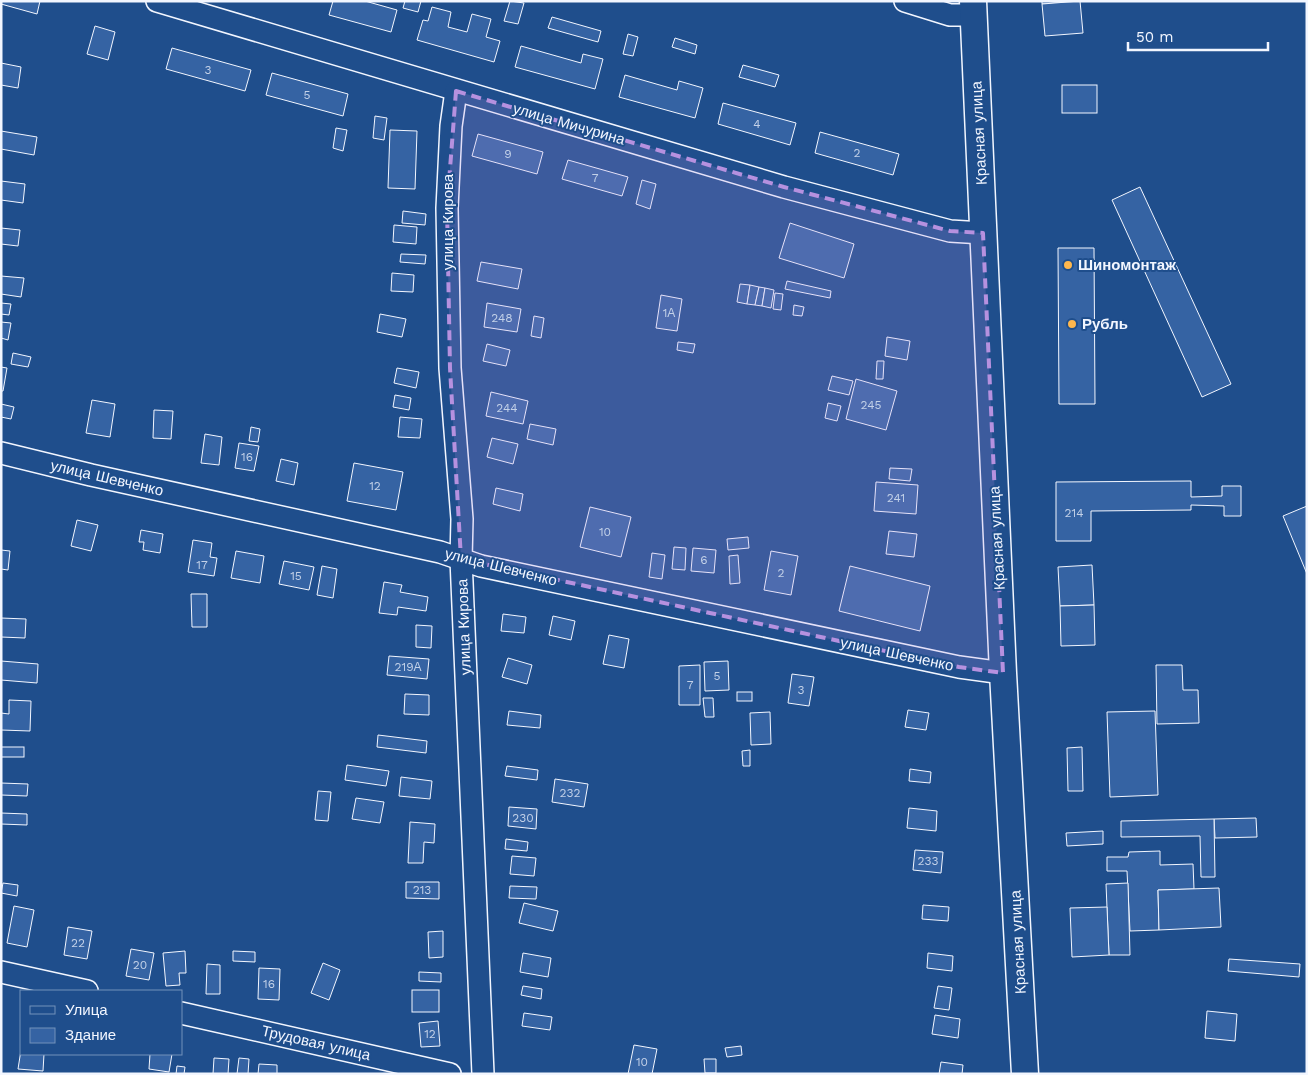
<svg xmlns="http://www.w3.org/2000/svg" width="1308" height="1075" font-family="'Work Sans',sans-serif">
<rect width="100%" height="100%" fill="#1f4e8c"/>
<g fill="#3563a3" stroke="#f2f6ff">
<polygon points="1,1 40,1 37,14 1,4"/>
<polygon points="333,1 365,1 397,10 391,32 329,15"/>
<polygon points="405,1 421,1 418,12 403,8"/>
<polygon points="510,1 524,3 518,24 504,21"/>
<polygon points="1042,1 1078,1 1042,4"/>
<polygon points="1080,1 1083,33 1045,36 1042,4"/>
<polygon points="432,7 451,12 448,27 467,32 472,14 491,19 486,37 500,41 494,62 417,40 423,20 428,21"/>
<polygon points="552,17 601,31 598,42 548,28"/>
<polygon points="95,26 115,32 108,60 87,54"/>
<polygon points="628,34 638,37 633,56 623,54"/>
<polygon points="675,38 697,45 695,54 672,47"/>
<polygon points="521,46 581,63 583,54 603,59 595,89 515,67"/>
<polygon points="172,48 251,70 245,91 166,69"/>
<polygon points="1,63 21,67 18,88 1,85"/>
<polygon points="743,65 779,75 775,87 739,77"/>
<polygon points="272,73 348,94 343,116 266,95"/>
<polygon points="625,75 677,90 679,81 703,88 695,118 619,97"/>
<rect x="1062" y="85" width="35" height="28"/>
<polygon points="723,103 796,123 790,145 718,124"/>
<polygon points="375,116 387,118 384,140 373,138"/>
<polygon points="336,128 347,130 343,151 333,148"/>
<polygon points="390,130 417,131 415,189 388,188"/>
<polygon points="1,131 37,137 34,155 1,149"/>
<polygon points="820,132 899,154 893,175 815,153"/>
<polygon points="478,134 543,152 537,174 472,156"/>
<polygon points="568,160 628,177 622,196 562,179"/>
<polygon points="642,180 656,184 650,209 636,204"/>
<polygon points="1,181 25,184 23,203 1,200"/>
<polygon points="1140,187 1231,384 1202,397 1112,200"/>
<polygon points="403,211 426,214 425,225 402,223"/>
<polygon points="790,223 854,244 844,278 779,258"/>
<polygon points="394,225 417,227 416,244 393,242"/>
<polygon points="1,228 20,230 18,246 1,244"/>
<polygon points="1058,248 1094,248 1095,404 1059,404"/>
<polygon points="401,254 426,255 425,264 400,262"/>
<polygon points="481,262 522,269 518,289 477,281"/>
<polygon points="392,273 414,275 413,292 391,291"/>
<polygon points="1,276 24,278 21,297 1,294"/>
<polygon points="787,281 831,291 830,298 785,289"/>
<polygon points="740,284 750,285 747,304 737,302"/>
<polygon points="750,285 759,287 755,305 747,304"/>
<polygon points="759,287 765,288 762,306 755,305"/>
<polygon points="765,288 774,290 771,308 762,306"/>
<polygon points="775,293 783,294 781,310 773,309"/>
<polygon points="661,295 682,299 677,331 656,328"/>
<polygon points="1,303 11,304 9,315 1,314"/>
<polygon points="487,303 521,309 517,332 484,327"/>
<polygon points="794,305 804,307 802,316 793,315"/>
<polygon points="380,314 406,319 402,337 377,332"/>
<polygon points="534,316 544,318 541,338 531,336"/>
<polygon points="1,322 11,323 8,340 1,338"/>
<polygon points="887,337 910,341 907,360 885,356"/>
<polygon points="678,342 695,344 693,353 677,350"/>
<polygon points="487,344 510,350 506,366 483,361"/>
<polygon points="13,353 31,357 28,367 11,364"/>
<polygon points="877,361 884,361 883,379 876,379"/>
<polygon points="1,367 7,368 3,391 1,391"/>
<polygon points="397,368 419,372 416,388 394,383"/>
<polygon points="832,376 853,381 849,395 828,390"/>
<polygon points="856,379 897,391 886,430 846,419"/>
<polygon points="491,392 528,401 523,424 486,416"/>
<polygon points="395,395 411,398 409,410 393,407"/>
<polygon points="92,400 115,404 110,437 86,433"/>
<polygon points="828,403 841,406 837,421 825,418"/>
<polygon points="1,404 14,407 11,419 1,417"/>
<polygon points="154,410 173,411 171,439 153,438"/>
<polygon points="400,417 422,419 420,438 398,437"/>
<polygon points="530,424 556,429 553,445 527,439"/>
<polygon points="251,427 260,429 258,442 249,441"/>
<polygon points="205,434 222,437 219,465 201,463"/>
<polygon points="492,438 518,444 513,464 487,457"/>
<polygon points="239,443 259,446 254,471 235,468"/>
<polygon points="281,459 298,463 294,485 276,481"/>
<polygon points="354,463 403,472 396,510 347,501"/>
<polygon points="890,468 912,469 910,481 889,479"/>
<polygon points="1191,481 1191,497 1222,496 1222,486 1241,486 1241,516 1224,516 1224,506 1191,505 1191,510 1091,511 1091,541 1056,541 1056,482"/>
<polygon points="876,482 918,485 916,514 874,511"/>
<polygon points="496,488 523,494 520,511 493,504"/>
<polygon points="1307,506 1307,574 1283,516"/>
<polygon points="590,507 631,517 621,557 580,547"/>
<polygon points="77,520 98,525 91,551 71,546"/>
<polygon points="141,530 163,534 160,553 143,550 144,542 139,542"/>
<polygon points="889,531 917,534 914,557 886,554"/>
<polygon points="748,537 749,548 728,550 727,539"/>
<polygon points="193,540 212,543 210,557 217,558 214,576 188,572"/>
<polygon points="674,547 686,548 685,570 672,569"/>
<polygon points="693,548 716,550 714,573 691,571"/>
<polygon points="1,550 10,551 8,570 1,569"/>
<polygon points="236,551 264,556 260,583 231,578"/>
<polygon points="771,551 798,556 791,595 764,590"/>
<polygon points="652,553 665,555 662,579 649,577"/>
<polygon points="738,555 740,583 730,584 729,556"/>
<polygon points="284,561 314,567 309,590 279,584"/>
<polygon points="1092,565 1094,605 1060,606 1058,567"/>
<polygon points="322,566 337,569 333,598 317,595"/>
<polygon points="850,566 930,586 920,631 839,611"/>
<polygon points="384,582 402,585 400,592 428,597 426,611 398,607 397,615 379,613"/>
<polygon points="191,594 207,594 207,627 192,627"/>
<polygon points="1094,605 1095,645 1061,646 1060,606"/>
<polygon points="503,614 526,617 524,633 501,631"/>
<polygon points="553,616 575,621 571,640 549,635"/>
<polygon points="1,618 26,619 25,638 1,637"/>
<polygon points="416,625 432,626 431,648 416,647"/>
<polygon points="609,635 629,639 624,668 603,664"/>
<polygon points="389,656 429,659 427,679 387,675"/>
<polygon points="508,658 532,665 527,684 502,677"/>
<polygon points="1,661 38,664 37,683 1,680"/>
<polygon points="728,661 729,690 705,691 704,662"/>
<polygon points="700,665 700,705 679,705 679,666"/>
<polygon points="1156,665 1182,665 1183,690 1198,690 1199,723 1157,724"/>
<polygon points="792,674 814,677 809,706 788,703"/>
<rect x="737" y="692" width="15" height="9"/>
<polygon points="405,694 429,695 429,715 404,714"/>
<polygon points="703,698 713,698 714,717 705,717"/>
<polygon points="9,700 31,701 30,731 1,730 1,713 9,714"/>
<polygon points="908,710 929,713 926,730 905,727"/>
<polygon points="509,711 541,715 540,728 507,725"/>
<polygon points="1155,711 1158,795 1110,797 1107,712"/>
<polygon points="770,712 771,744 751,745 750,713"/>
<polygon points="378,735 427,741 426,753 377,747"/>
<rect x="1" y="747" width="23" height="10"/>
<polygon points="1082,747 1083,791 1068,791 1067,748"/>
<polygon points="750,750 750,766 743,766 742,751"/>
<polygon points="347,765 389,771 386,786 345,780"/>
<polygon points="507,766 538,770 537,780 505,776"/>
<polygon points="910,769 931,772 930,783 909,781"/>
<polygon points="401,777 432,781 430,799 399,796"/>
<polygon points="555,779 588,784 584,807 552,802"/>
<polygon points="1,783 28,784 27,796 1,795"/>
<polygon points="318,791 331,792 328,821 315,820"/>
<polygon points="356,798 384,802 380,823 352,819"/>
<polygon points="509,807 537,809 536,829 508,826"/>
<polygon points="909,808 937,811 936,831 907,828"/>
<polygon points="1,813 27,814 27,825 1,824"/>
<polygon points="1256,818 1257,837 1215,838 1214,819"/>
<polygon points="1214,819 1215,877 1201,877 1200,836 1121,837 1121,821"/>
<polygon points="410,822 435,824 434,843 424,842 423,863 408,863"/>
<polygon points="1103,831 1103,844 1067,846 1066,833"/>
<polygon points="506,839 528,842 527,851 505,849"/>
<polygon points="915,850 943,852 941,873 913,870"/>
<polygon points="1160,851 1160,865 1193,864 1194,889 1158,890 1159,930 1130,931 1127,871 1107,871 1107,857 1128,857 1129,852"/>
<polygon points="512,856 536,858 534,876 510,874"/>
<polygon points="406,882 439,882 439,899 406,898"/>
<polygon points="3,883 18,885 17,896 1,893"/>
<polygon points="1128,883 1130,955 1109,955 1106,884"/>
<polygon points="510,886 537,887 536,899 509,898"/>
<polygon points="1219,888 1221,927 1159,930 1158,890"/>
<polygon points="524,903 558,911 553,931 519,923"/>
<polygon points="923,905 949,907 948,921 922,919"/>
<polygon points="14,906 34,910 27,947 7,943"/>
<polygon points="1107,907 1109,955 1072,957 1070,908"/>
<polygon points="68,927 92,931 87,959 64,955"/>
<polygon points="443,931 443,957 429,958 428,932"/>
<polygon points="131,949 154,953 149,980 126,976"/>
<polygon points="185,951 186,973 179,973 180,985 166,986 163,953"/>
<polygon points="233,951 255,952 255,962 233,961"/>
<polygon points="523,953 551,958 548,977 520,972"/>
<polygon points="928,953 953,956 952,971 927,968"/>
<polygon points="1229,959 1300,964 1299,977 1228,971"/>
<polygon points="323,963 340,970 329,1000 311,993"/>
<polygon points="207,964 220,965 220,994 206,994"/>
<polygon points="259,968 280,969 279,1000 258,999"/>
<polygon points="419,972 441,973 441,982 419,981"/>
<polygon points="523,986 542,989 541,999 521,995"/>
<polygon points="938,986 952,988 949,1010 934,1008"/>
<rect x="412" y="990" width="27" height="22"/>
<polygon points="1207,1011 1237,1014 1235,1041 1205,1038"/>
<polygon points="524,1013 552,1017 550,1030 522,1026"/>
<polygon points="935,1015 960,1019 958,1038 932,1034"/>
<polygon points="438,1021 440,1046 421,1047 419,1023"/>
<polygon points="634,1045 657,1049 652,1074 628,1074"/>
<polygon points="741,1046 742,1055 727,1057 725,1048"/>
<polygon points="21,1050 21,1054 44,1054 43,1071 18,1069"/>
<polygon points="150,1054 172,1054 169,1072 149,1069"/>
<polygon points="214,1058 229,1059 228,1074 213,1074"/>
<polygon points="239,1058 249,1059 248,1074 237,1074"/>
<polygon points="704,1059 716,1059 716,1073 705,1073"/>
<polygon points="941,1062 963,1065 962,1074 939,1074"/>
<polygon points="259,1064 277,1065 277,1074 258,1074"/>
<polygon points="177,1066 185,1067 184,1074 176,1074"/>
</g>
<g fill="none" stroke-linecap="round" stroke-linejoin="round">
<g stroke="#f2f6ff" stroke-width="24">
<g id="minor">
<polyline points="157,1 784,187 950,231 983,233"/>
<polyline points="905,1 950,15 973,15"/>
<polyline points="456,91 451,126 447,208 450,368 462,519 461,559 483,1074"/>
<polyline points="1,453 91,475 440,552 481,566 959,667 1003,673"/>
<polyline points="1,972 87,991"/>
<polyline points="181,1013 450,1074"/>
</g>
</g>
<g stroke="#f2f6ff" stroke-width="29">
<polyline id="major" points="973,1 1003,673 1025,1074"/>
</g>
<use href="#minor" stroke="#1f4e8c" stroke-width="21"/>
<use href="#major" stroke="#1f4e8c" stroke-width="26"/>
</g>
<path fill="#b691df" fill-opacity="0.2" stroke="#b691df" stroke-width="4" stroke-dasharray="10 6" stroke-linejoin="round" d="M456,91l328,96 166,44 33,2 20,440 -44,-6 -498,-108 -11,-191 -3,-160z"/>
<g fill="#ffb74d" stroke="#1f4e8c" stroke-width="2">
<circle cx="1068" cy="265" r="5"/>
<circle cx="1072" cy="324" r="5"/>
</g>
<g text-anchor="middle" stroke-width="4" stroke-linejoin="round" paint-order="stroke">
<g font-size="12" fill="#c3d1e8">
<text x="208" y="74">3</text>
<text x="307" y="99">5</text>
<text x="757" y="128">4</text>
<text x="857" y="157">2</text>
<text x="508" y="158">9</text>
<text x="595" y="182">7</text>
<text x="669" y="317">1А</text>
<text x="502" y="322">248</text>
<text x="871" y="409">245</text>
<text x="507" y="412">244</text>
<text x="247" y="461">16</text>
<text x="375" y="490">12</text>
<text x="896" y="502">241</text>
<text x="1074" y="517">214</text>
<text x="605" y="536">10</text>
<text x="704" y="564">6</text>
<text x="202" y="569">17</text>
<text x="781" y="577">2</text>
<text x="296" y="580">15</text>
<text x="408" y="671">219А</text>
<text x="717" y="680">5</text>
<text x="690" y="689">7</text>
<text x="801" y="694">3</text>
<text x="570" y="797">232</text>
<text x="523" y="822">230</text>
<text x="928" y="865">233</text>
<text x="422" y="894">213</text>
<text x="78" y="947">22</text>
<text x="140" y="969">20</text>
<text x="269" y="988">16</text>
<text x="430" y="1038">12</text>
<text x="642" y="1066">10</text>
</g>
<g font-size="15" fill="#f2f6ff" stroke="#1f4e8c">
<text transform="translate(569 124) rotate(16)" y="5">улица Мичурина</text>
<text transform="translate(979 133) rotate(-93)" y="5">Красная улица</text>
<text transform="translate(448 222) rotate(-90)" y="5">улица Кирова</text>
<text transform="translate(107 478) rotate(13)" y="5">улица Шевченко</text>
<text transform="translate(997 538) rotate(-93)" y="5">Красная улица</text>
<text transform="translate(501 567) rotate(14)" y="5">улица Шевченко</text>
<text transform="translate(464 627) rotate(-92)" y="5">улица Кирова</text>
<text transform="translate(897 654) rotate(12)" y="5">улица Шевченко</text>
<text transform="translate(1018 942) rotate(-93)" y="5">Красная улица</text>
<text transform="translate(316 1043) rotate(13)" y="5">Трудовая улица</text>
</g>
<g font-size="15" font-weight="bold" fill="#f2f6ff" stroke="#1f4e8c" text-anchor="start">
<text x="1078" y="270">Шиномонтаж</text>
<text x="1082" y="329">Рубль</text>
</g>
</g>
<rect width="1308" height="1075" fill="none" stroke="#f2f6ff" stroke-width="5"/>
<rect x="20" y="990" width="162" height="65" fill="#1f4e8c" stroke="#7391ba"/>
<rect x="30" y="1006" width="25" height="8" fill="#1f4e8c" stroke="#7391ba"/>
<text x="65" y="1015" font-size="15" fill="#f2f6ff">Улица</text>
<rect x="30" y="1028" width="25" height="15" fill="#3563a3" stroke="#7391ba"/>
<text x="65" y="1040" font-size="15" fill="#f2f6ff">Здание</text>
<path d="M1128 42v8h140v-8" fill="none" stroke="#f2f6ff" stroke-width="2.5"/>
<text x="1136" y="42" font-size="15" fill="#f2f6ff" stroke="#1f4e8c" stroke-width="4" paint-order="stroke">50 m</text>
</svg>
